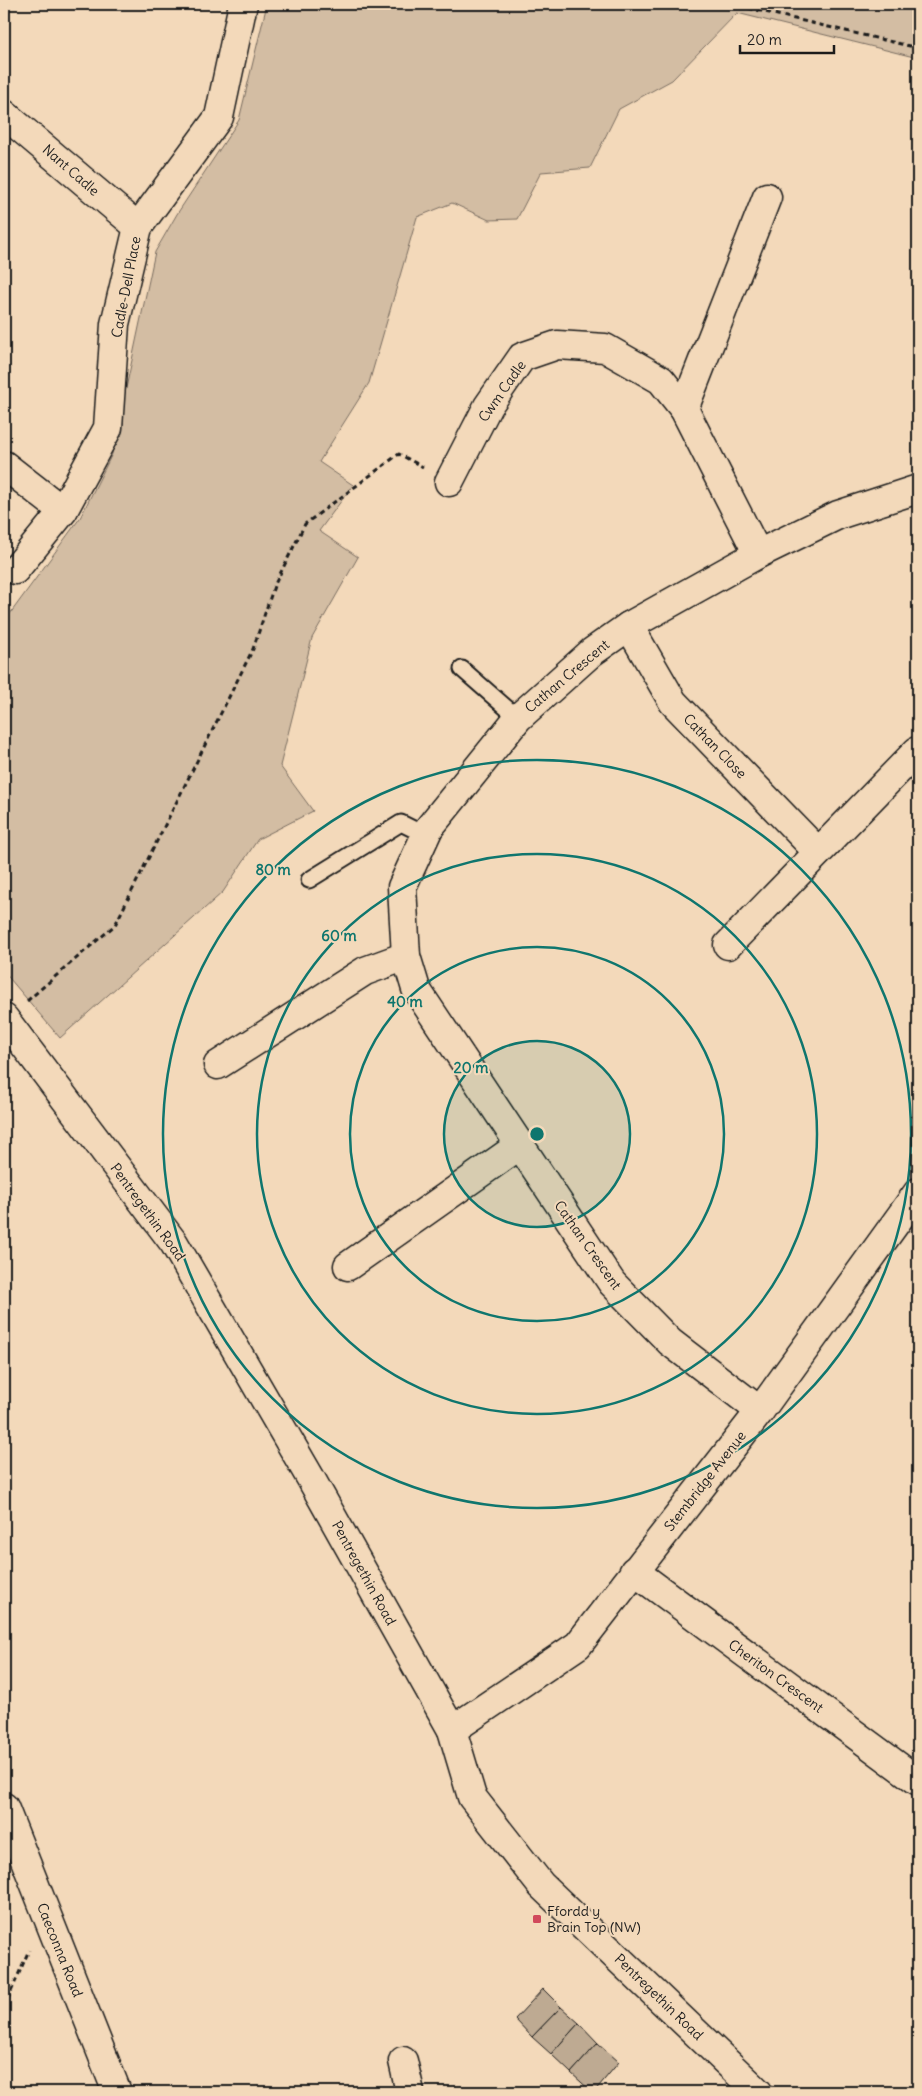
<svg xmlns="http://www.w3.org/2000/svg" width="922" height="2096" font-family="Delius,sans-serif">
<rect width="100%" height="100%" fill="#f3d9ba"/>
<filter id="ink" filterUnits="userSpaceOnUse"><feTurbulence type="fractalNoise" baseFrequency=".02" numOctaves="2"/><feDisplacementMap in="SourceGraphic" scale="10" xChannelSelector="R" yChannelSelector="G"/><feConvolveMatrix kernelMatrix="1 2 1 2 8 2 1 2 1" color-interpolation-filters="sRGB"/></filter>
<g filter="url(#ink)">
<polygon fill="#d3bda3" stroke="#786c60" points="267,4 918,4 918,58 737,13 672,80 619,109 590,168 541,172 517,219 489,220 452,203 417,217 369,383 319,462 353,485 319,531 358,557 312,638 280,766 313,811 258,839 223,892 60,1038 4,972 4,622 80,518 112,454 155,252 177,214 239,120"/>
<g fill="#beaa92" stroke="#1c1c1c">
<polygon points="543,1989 561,2007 532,2037 515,2019"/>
<polygon points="561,2007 579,2023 551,2054 532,2037"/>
<polygon points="579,2023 598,2043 571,2073 551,2054"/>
<polygon points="598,2043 619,2062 594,2092 592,2092 571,2073"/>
</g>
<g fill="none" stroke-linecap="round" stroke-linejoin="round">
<g stroke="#1c1c1c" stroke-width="19">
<g id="service">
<polyline points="462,669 518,718"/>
<polyline points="309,880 401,823 425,835"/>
</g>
</g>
<g stroke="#1c1c1c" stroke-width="31">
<g id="minor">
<polyline points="4,114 138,227"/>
<polyline points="684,409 767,197"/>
<polyline points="4,465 63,511"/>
<polyline points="449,482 488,406 522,357 557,345 605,348 661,380 684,409 758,554"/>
<polyline points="15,570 63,511 108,428 115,324 138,227 219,117 243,4"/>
<polyline points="629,626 673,702 818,852"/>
<polyline points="728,945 917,751"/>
<polyline points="218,1065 365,971 406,956"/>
<polyline points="348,1266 520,1145"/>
<polyline points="760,1411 670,1342 612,1283 416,989 406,956 402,887 429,828 518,718 592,652 629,626 758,554 838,515 918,489"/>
<polyline points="634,1571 918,1781"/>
<polyline points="452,1730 578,1645 760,1411 918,1192"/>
<polyline points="4,1807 117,2092"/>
<polyline points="403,2061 410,2092"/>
</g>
</g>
<g stroke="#1c1c1c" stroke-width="31">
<polyline id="tertiary" points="4,1018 174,1243 310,1477 452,1730 472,1797 541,1885 758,2092"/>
</g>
<g stroke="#1c1c1c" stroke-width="3" stroke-dasharray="5 4" stroke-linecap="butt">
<polyline points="731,4 918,48"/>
<polyline points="27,1001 115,925 253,649 274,586 305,524 399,454 423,467"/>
<polyline points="4,2008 29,1950"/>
</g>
<use href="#service" stroke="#f3d9ba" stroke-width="15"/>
<use href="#minor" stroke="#f3d9ba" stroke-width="28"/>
<use href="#tertiary" stroke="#f3d9ba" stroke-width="28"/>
</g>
</g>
<circle cx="537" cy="1134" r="93" fill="#0f766e" fill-opacity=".12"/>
<g fill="none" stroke="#0f766e" stroke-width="2.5">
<circle cx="537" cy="1134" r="93"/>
<circle cx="537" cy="1134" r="187"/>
<circle cx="537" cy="1134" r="280"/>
<circle cx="537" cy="1134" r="374"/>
</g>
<rect fill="#d1495b" stroke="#f3d9ba" stroke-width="2" x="532" y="1914" width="10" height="10" rx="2.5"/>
<g text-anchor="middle" stroke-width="4" stroke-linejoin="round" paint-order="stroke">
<g font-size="14" fill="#1c1c1c" stroke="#f3d9ba">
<text transform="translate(71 170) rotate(41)" y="5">Nant Cadle</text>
<text transform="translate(126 287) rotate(-79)" y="5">Cadle-Dell Place</text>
<text transform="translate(502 391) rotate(-55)" y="5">Cwm Cadle</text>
<text transform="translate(567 676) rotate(-40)" y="5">Cathan Crescent</text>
<text transform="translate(715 746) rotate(46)" y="5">Cathan Close</text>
<text transform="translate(148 1212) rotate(54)" y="5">Pentregethin Road</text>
<text transform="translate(588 1245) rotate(55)" y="5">Cathan Crescent</text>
<text transform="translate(705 1481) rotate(-52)" y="5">Stembridge Avenue</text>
<text transform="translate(364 1573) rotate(61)" y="5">Pentregethin Road</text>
<text transform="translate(776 1676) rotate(36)" y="5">Cheriton Crescent</text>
<text transform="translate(60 1950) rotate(68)" y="5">Caeconna Road</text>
<text transform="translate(659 1997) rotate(44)" y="5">Pentregethin Road</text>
</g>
<g font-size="14" fill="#1c1c1c" stroke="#f3d9ba" text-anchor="start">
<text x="547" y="1916">Ffordd y<tspan x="547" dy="16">Brain Top (NW)</tspan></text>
</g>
</g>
<circle cx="537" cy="1134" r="8" fill="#0f766e" stroke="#f3d9ba" stroke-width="2.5"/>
<g font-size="15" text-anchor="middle" font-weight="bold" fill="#0f766e" stroke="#f3d9ba" stroke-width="4" stroke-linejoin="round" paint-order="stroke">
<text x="273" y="875">80 m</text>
<text x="339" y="941">60 m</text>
<text x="405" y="1007">40 m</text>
<text x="471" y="1073">20 m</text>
</g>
<rect width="922" height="2096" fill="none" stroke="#f3d9ba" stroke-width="20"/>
<rect x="10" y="10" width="902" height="2076" fill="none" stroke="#1c1c1c" stroke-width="2" filter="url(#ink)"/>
<path d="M740 45v8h94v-8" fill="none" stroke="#1c1c1c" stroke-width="2.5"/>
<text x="747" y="45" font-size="15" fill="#1c1c1c" stroke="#f3d9ba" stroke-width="4" paint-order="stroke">20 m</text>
</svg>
